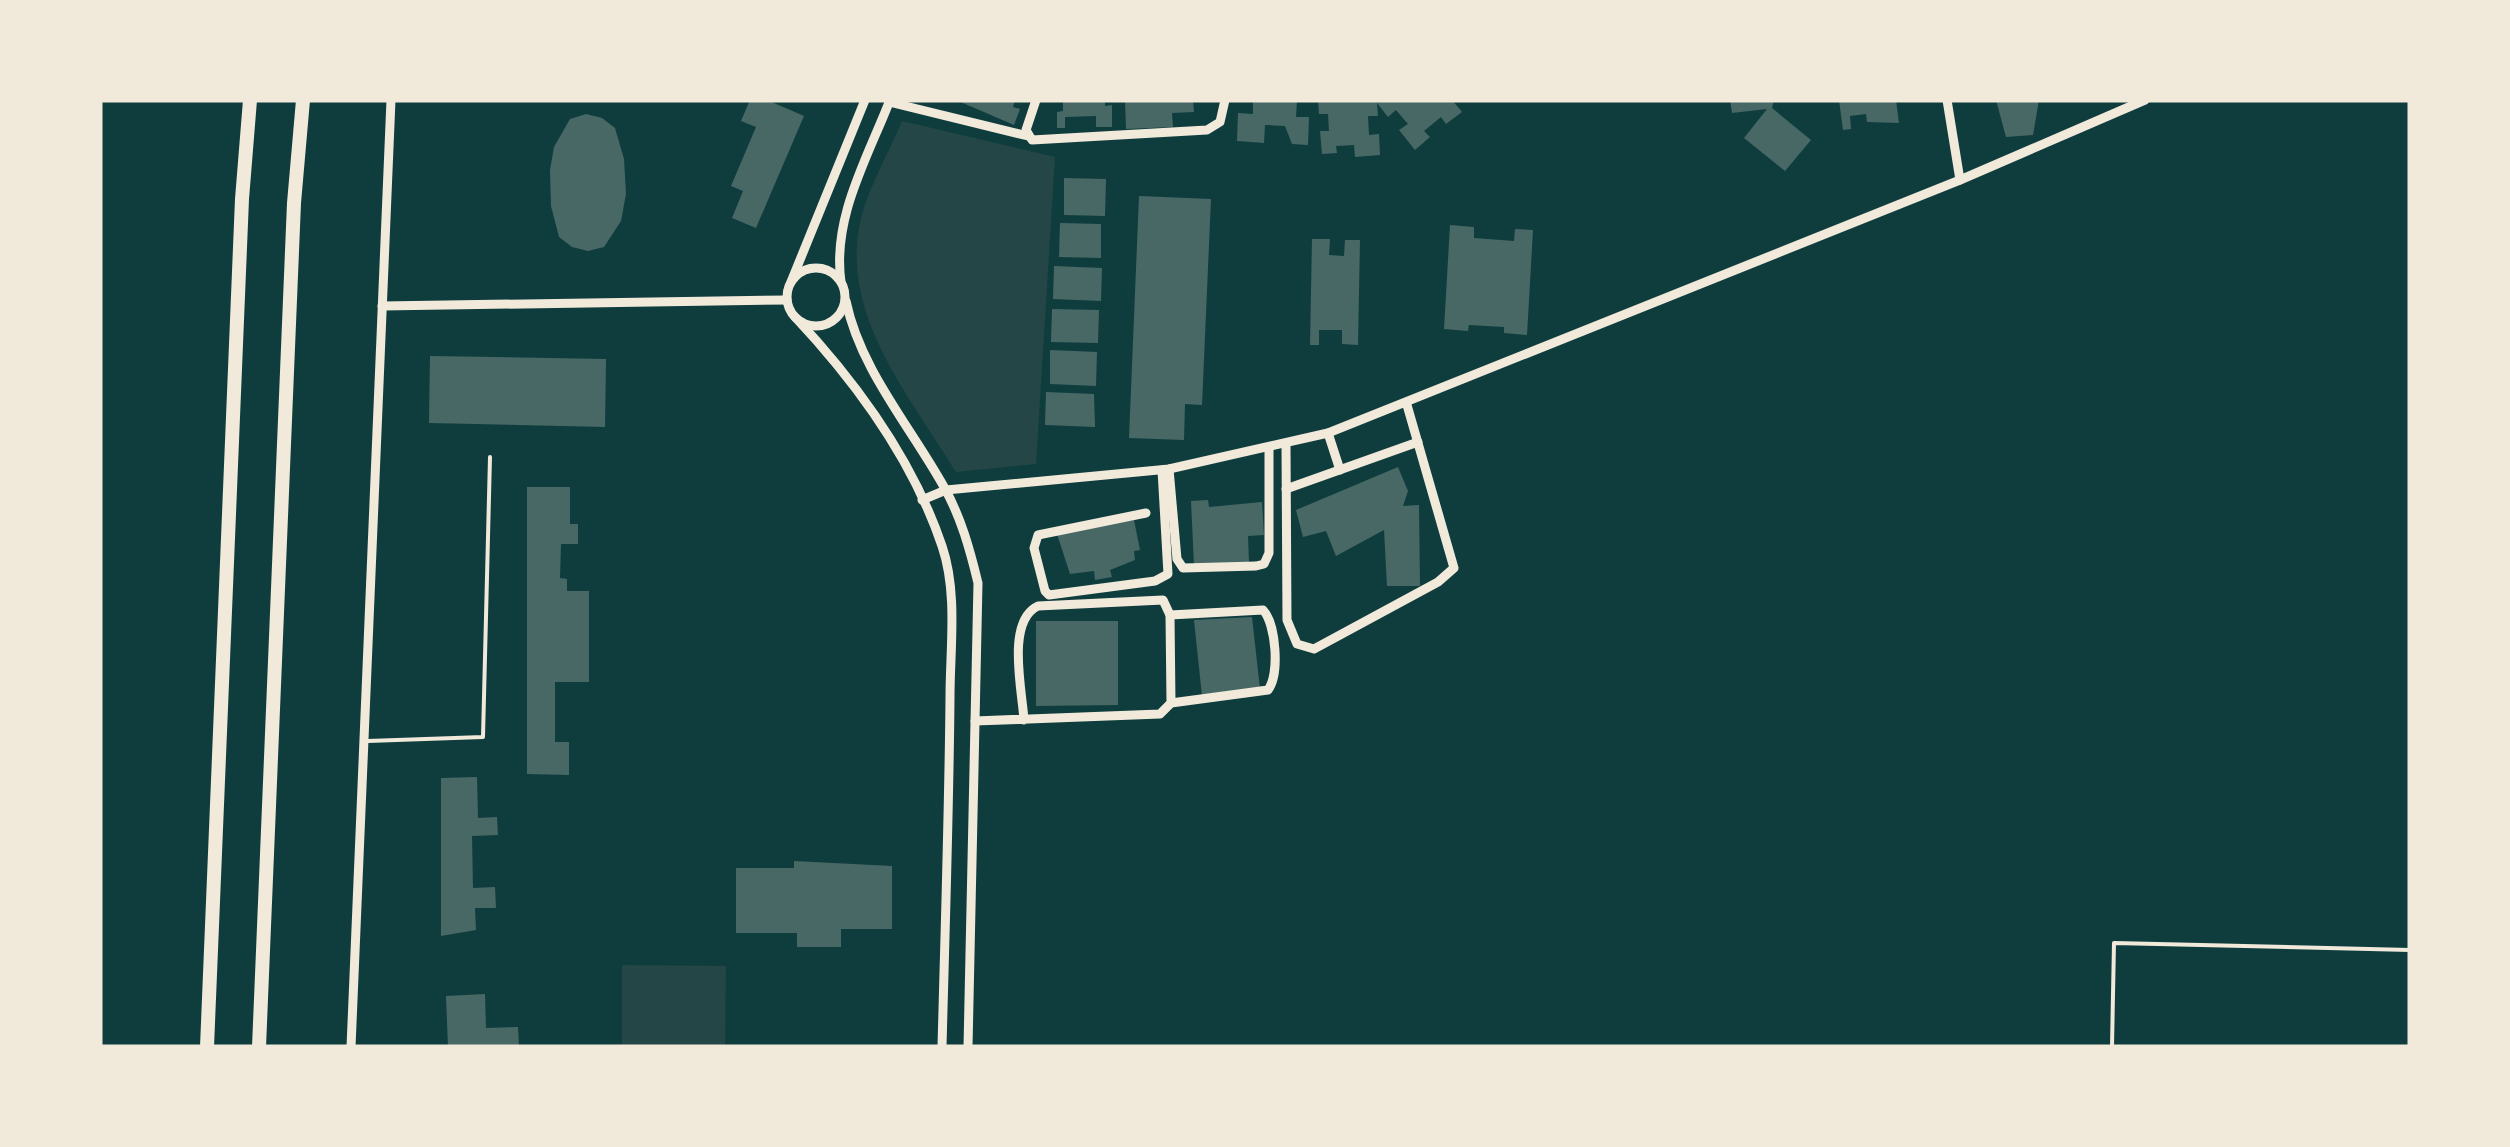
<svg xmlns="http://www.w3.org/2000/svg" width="2510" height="1147" font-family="'PT Sans',sans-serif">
<rect width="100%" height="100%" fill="#0f3d3e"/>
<g fill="#244646">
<path d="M902,121l153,36 -19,307 -80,8c-44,-73 -113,-153 -97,-244 6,-35 29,-73 43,-107z"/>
<polygon points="622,965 726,966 725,1047 622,1047"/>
</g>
<g fill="#486865">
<polygon points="750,100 767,100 804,116 756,228 732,218 743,191 731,186 756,127 741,121"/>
<polygon points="956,100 1015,100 1013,107 1020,109 1014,125"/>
<polygon points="1063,100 1105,100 1105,106 1112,105 1112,127 1096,127 1096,116 1065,117 1065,128 1057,128 1057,112 1063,111"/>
<polygon points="1125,100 1193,100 1194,112 1172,113 1173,127 1126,129"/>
<polygon points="1253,100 1297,100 1296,117 1309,117 1308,145 1292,144 1285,126 1265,125 1264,143 1237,141 1238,113 1253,114"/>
<polygon points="1318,100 1452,100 1462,112 1446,124 1441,117 1424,131 1430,137 1415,150 1399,130 1408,124 1396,110 1388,117 1377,103 1378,116 1368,116 1369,135 1379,134 1380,155 1355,157 1354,145 1336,146 1337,153 1322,154 1320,131 1329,131 1328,114 1319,114"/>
<polygon points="1730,100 1774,100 1772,108 1811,140 1785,171 1744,138 1767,109 1732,113"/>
<polygon points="1839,100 1896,100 1899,123 1867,122 1866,114 1850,116 1851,129 1843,130"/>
<polygon points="1996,100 2039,100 2033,135 2006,137"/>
<polygon points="586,114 602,118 615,128 624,159 626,194 621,221 604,247 588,251 572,247 559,237 551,206 550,170 554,147 570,119"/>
<polygon points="1064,178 1106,179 1105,216 1064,215"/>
<polygon points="1139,196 1211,199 1202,405 1185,404 1184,440 1129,438"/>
<polygon points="1060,223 1101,224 1101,258 1059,257"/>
<polygon points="1450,225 1474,227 1474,238 1514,241 1515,229 1533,230 1527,335 1504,333 1504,327 1469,325 1468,331 1444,329"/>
<polygon points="1312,239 1330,239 1329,255 1344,256 1345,240 1360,240 1358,345 1342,344 1342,330 1319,330 1319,345 1310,345"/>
<polygon points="1054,266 1102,268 1101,301 1053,299"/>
<polygon points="1052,309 1099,310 1098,343 1051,342"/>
<polygon points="1050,350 1097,352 1096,386 1050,384"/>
<polygon points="430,356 606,359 605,427 429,423"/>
<polygon points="1046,392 1094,394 1095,427 1045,425"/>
<polygon points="1398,467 1408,491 1403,506 1419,505 1420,586 1387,586 1384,530 1336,556 1326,531 1303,537 1296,510"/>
<polygon points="527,487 570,487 570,524 578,524 578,544 561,544 560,578 567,579 567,591 589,591 589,682 555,682 555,742 569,742 569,775 527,774"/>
<polygon points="1208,500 1209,507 1262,502 1264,535 1248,536 1249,563 1194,565 1191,501"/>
<polygon points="1134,520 1140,550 1134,551 1135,560 1110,570 1112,577 1095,580 1094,571 1070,574 1057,534"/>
<polygon points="1252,617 1260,689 1202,696 1194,620"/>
<polygon points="1036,621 1118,621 1118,705 1036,706"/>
<polygon points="477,777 478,818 497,817 498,835 472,836 473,888 495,887 496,908 475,908 476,930 441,936 441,778"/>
<polygon points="794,861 892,866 892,929 841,929 841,947 797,947 797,933 736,933 736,868 794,868"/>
<polygon points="485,994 486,1028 518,1027 519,1047 448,1047 446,996"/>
</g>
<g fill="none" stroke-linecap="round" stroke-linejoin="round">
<g stroke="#f1e9da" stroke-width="4">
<polyline points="368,741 483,737 490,457"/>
<polyline points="2112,1047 2114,943 2410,950"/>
</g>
<g stroke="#f1e9da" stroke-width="9">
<polyline points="1036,100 1026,130 1032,140 1207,130 1220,122 1225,100"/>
<polyline points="1947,100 1960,180"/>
<polyline points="889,102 1028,136"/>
<circle cx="816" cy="297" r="29"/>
<polyline points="791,282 865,100"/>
<path d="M841,282c-9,-64 26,-123 49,-182"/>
<path d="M846,301c14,68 64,125 98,186 17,30 26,63 34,96l-10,464"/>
<polyline points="382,306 787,300"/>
<path d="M795,317c61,65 118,143 147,229 16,47 8,102 8,151 -1,117 -5,233 -8,350"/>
<polyline points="1328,433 1340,470"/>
<polyline points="1286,445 1287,620 1297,644 1314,649 1438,582 1454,568 1407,405"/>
<polyline points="1169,469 1177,559 1183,568 1256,566 1264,564 1269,553 1269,449"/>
<polyline points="1286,489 1418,442"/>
<polyline points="922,500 946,490 1169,469 1328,433 1960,180 2145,100"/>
<polyline points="1146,513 1038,535 1034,548 1045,591 1049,595 1155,581 1168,574 1162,470"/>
<path d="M1170,615l93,-5c13,14 17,64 5,80l-97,13"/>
<path d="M975,721l185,-7 11,-11 -1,-88 -7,-15 -125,6c-32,15 -16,83 -14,114"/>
<polyline points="351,1047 391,100"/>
</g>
<g stroke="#f1e9da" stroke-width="14">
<polyline points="207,1047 242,199 250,100"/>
<polyline points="259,1047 294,203 303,100"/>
</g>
</g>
<rect width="2510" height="1147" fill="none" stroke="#f1e9da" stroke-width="205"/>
</svg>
